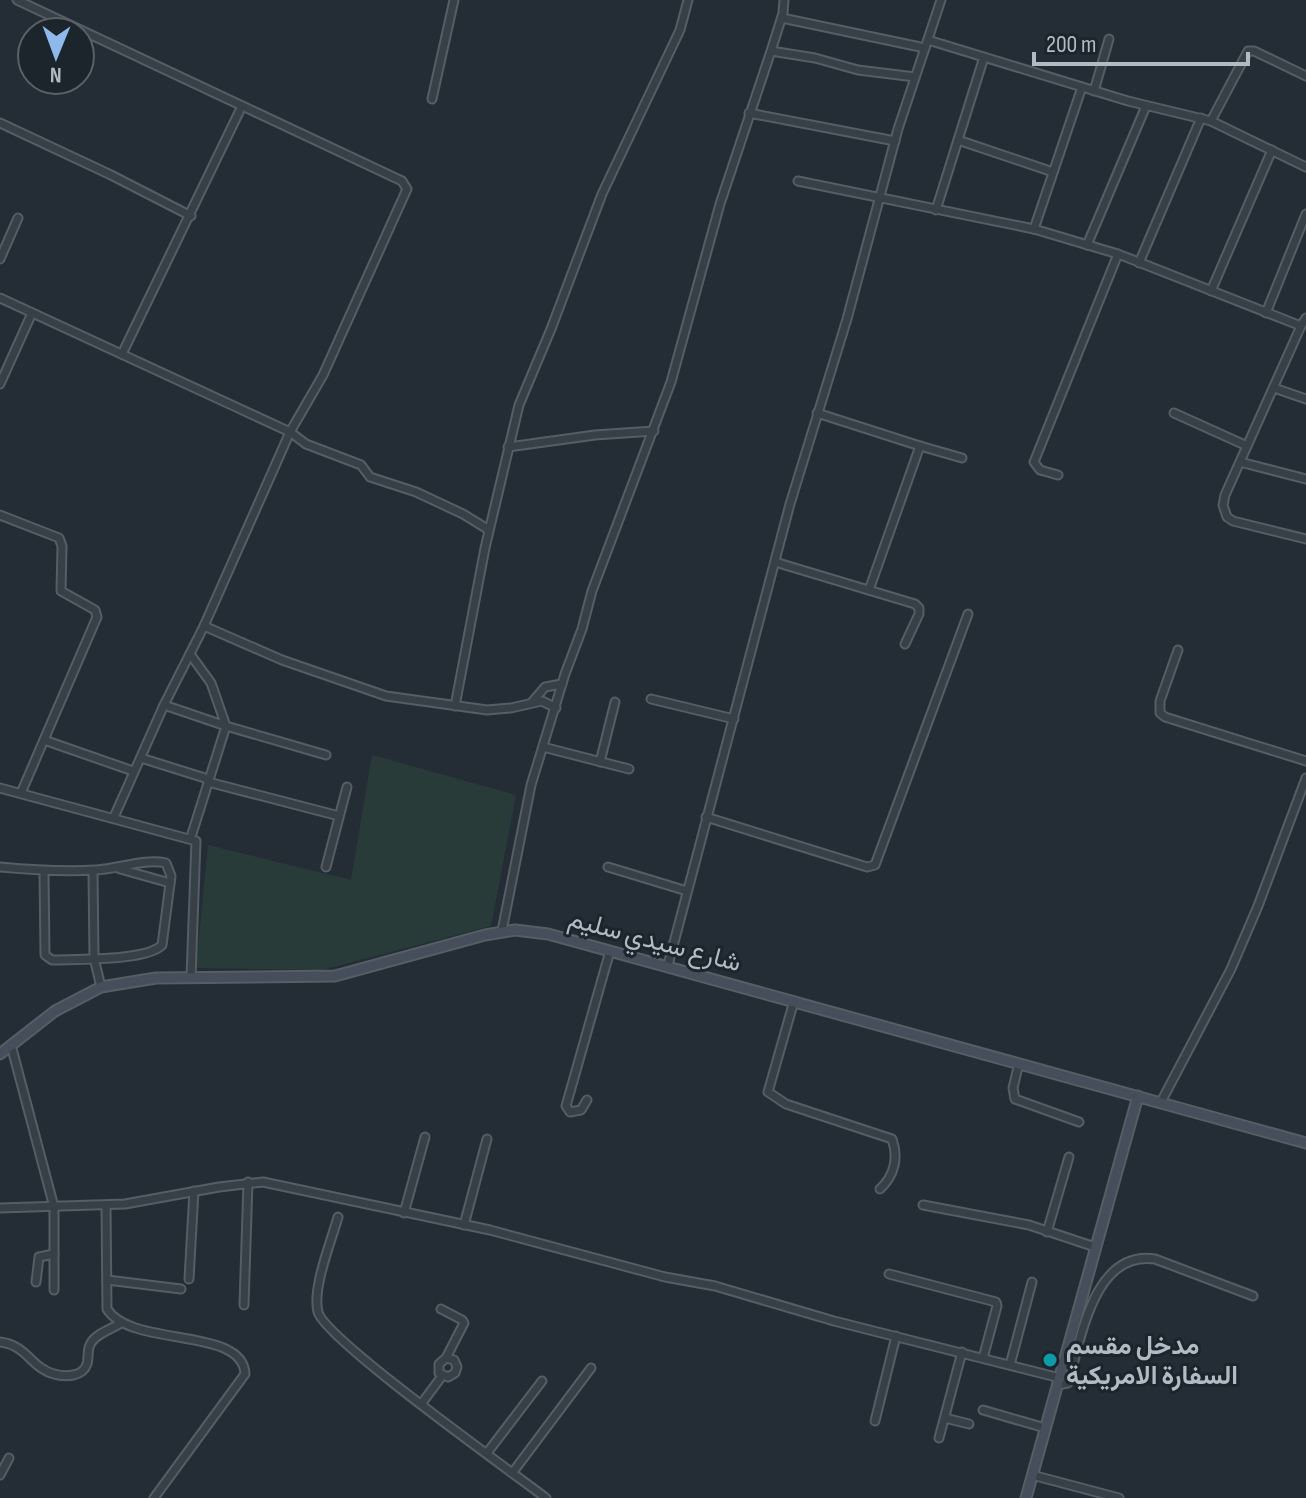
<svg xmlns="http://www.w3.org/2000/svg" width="1306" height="1498" font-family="'Sofia Sans Condensed',Vazirmatn,sans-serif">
<rect width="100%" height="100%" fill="#242d36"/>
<polygon fill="#283b39" points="372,755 516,795 491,926 322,970 196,968 208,845 351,880"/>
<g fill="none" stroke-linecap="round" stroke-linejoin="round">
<g stroke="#555d65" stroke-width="11">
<g id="street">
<polyline points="782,18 925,48"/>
<polyline points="928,40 1128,101 1211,121 1306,167"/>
<polyline points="771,51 815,58 858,70 915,77"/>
<polyline points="1094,91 1109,39"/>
<polyline points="432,99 454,0"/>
<polyline points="749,113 895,141"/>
<polyline points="1211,121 1248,51 1254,51 1306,76"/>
<polyline points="0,123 111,175 191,216"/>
<polyline points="958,140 1053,172"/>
<polyline points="798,181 1034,229 1118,254 1301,326 1306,318"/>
<polyline points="936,210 984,57"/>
<polyline points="1034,229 1082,87"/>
<polyline points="1087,245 1146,106"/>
<polyline points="0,259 18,218"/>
<polyline points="1139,263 1201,118"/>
<polyline points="1211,291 1272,150"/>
<polyline points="0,298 290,432 323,375 407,189 402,181 17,0"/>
<polyline points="1266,313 1306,214"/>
<polyline points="1301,326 1225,495 1223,505 1227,517 1233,521 1306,539"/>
<polyline points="122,354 242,106"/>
<polyline points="0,384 32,313"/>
<polyline points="1274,388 1306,399"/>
<polyline points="817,413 920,446"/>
<polyline points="1174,413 1247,446"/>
<polyline points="508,447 595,435 654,431"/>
<polyline points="1240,462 1306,479"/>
<polyline points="1058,475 1040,470 1034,462 1118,254"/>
<polyline points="0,515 59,538 62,546 61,591 95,610 97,617 21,793"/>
<polyline points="775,562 915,604 919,608 919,614 905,644"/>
<polyline points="869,590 920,446 962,458"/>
<polyline points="204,626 282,660 386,696 487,710 511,708 542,701 556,708"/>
<polyline points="1178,650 1160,701 1160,713 1165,717 1306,761"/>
<polyline points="190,654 211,683 226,726 326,755"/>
<polyline points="651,699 734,719"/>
<polyline points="533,701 545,687 562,684"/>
<polyline points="164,705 204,626 290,432 306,444 361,465 370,477 416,492 463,514 489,530"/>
<polyline points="455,706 485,548 519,405 551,329 602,194 680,30 688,0"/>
<polyline points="44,740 133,771"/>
<polyline points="543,747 629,769"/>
<polyline points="141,758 208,779"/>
<polyline points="600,762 615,702"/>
<polyline points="208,782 339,816"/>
<polyline points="0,788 196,841 191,977"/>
<polyline points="114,817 164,705 226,726 191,837"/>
<polyline points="706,817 867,867 875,865 968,614"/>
<path d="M0,867c32,3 64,5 96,3 22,-1 49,-12 70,-7l5,13 -9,69c-15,16 -86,14 -110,15l-7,-5 -1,-84"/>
<polyline points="326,867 347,787"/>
<polyline points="608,867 687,891"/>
<polyline points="120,869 170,883"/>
<polyline points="93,871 94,958 101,987"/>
<polyline points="502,931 531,785 565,674 582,629 592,591 671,382 720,204 771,51 783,13 784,0"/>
<polyline points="668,965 790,504 847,319 898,129 941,0"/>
<path d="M794,1001l-26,91 18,12 106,35c7,19 2,37 -12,50"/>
<polyline points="11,1045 54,1207 54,1290"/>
<polyline points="1019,1063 1013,1088 1015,1099 1079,1122"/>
<polyline points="587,1100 581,1110 570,1112 566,1106 610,951"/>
<polyline points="1161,1102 1231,969 1258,906 1306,778"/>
<polyline points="923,1205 1029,1225 1095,1247"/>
<path d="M106,1206l1,103c24,39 136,17 138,65l-91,124"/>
<polyline points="0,1208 125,1204 219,1187 263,1182 490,1230 665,1277 715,1286 834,1321 1060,1378"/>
<polyline points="404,1213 425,1137"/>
<path d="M338,1217c-7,25 -26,71 -20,95 7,27 194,160 228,186"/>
<polyline points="464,1225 487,1139"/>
<polyline points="1047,1232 1069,1157"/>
<polyline points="889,1274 996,1302 997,1306 983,1358"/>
<polyline points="189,1279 194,1191"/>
<polyline points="107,1280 181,1289"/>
<polyline points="36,1282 39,1257 54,1254"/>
<polyline points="244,1305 248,1182"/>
<polyline points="441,1309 462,1320 464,1323 446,1358 439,1364 439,1373 448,1377 455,1373 457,1367 454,1360 446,1358"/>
<path d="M0,1342c27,3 31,26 54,32 11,3 29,3 33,-10 2,-6 0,-13 3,-19 4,-11 22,-16 31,-22"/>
<polyline points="1010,1365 1032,1282"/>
<path d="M1057,1385l11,-2c13,-43 25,-133 87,-124l98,37"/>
<polyline points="422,1403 442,1376"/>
<polyline points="983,1410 1045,1428"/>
<polyline points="945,1418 969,1424"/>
<polyline points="875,1421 896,1336"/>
<polyline points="939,1438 962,1352"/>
<polyline points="487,1453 542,1381"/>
<polyline points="513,1472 591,1368"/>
<polyline points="0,1475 9,1458"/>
<polyline points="1032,1475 1119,1498"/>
</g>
</g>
<g stroke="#555d65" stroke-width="13">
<g id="secondary">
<polyline points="0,1054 55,1011 101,987 156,978 335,976 485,935 515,930 548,934 1306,1143"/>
<polyline points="1026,1498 1138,1096"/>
</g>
</g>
<use href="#street" stroke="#373f47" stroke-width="7"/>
<use href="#secondary" stroke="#454e5a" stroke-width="9"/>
</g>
<circle fill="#0f9aa8" stroke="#1c242c" stroke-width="3" cx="1050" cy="1360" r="8"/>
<g text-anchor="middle" stroke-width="6" stroke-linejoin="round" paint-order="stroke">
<g font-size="26" fill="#b2bac3" stroke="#1c242c">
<text transform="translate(655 940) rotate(15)" y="9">شارع سيدي سليم</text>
</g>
<g font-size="26" font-weight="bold" fill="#b2bac3" stroke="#1c242c" text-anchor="start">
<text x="1066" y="1354">مدخل مقسم<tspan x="1066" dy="30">السفارة الامريكية</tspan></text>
</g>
</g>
<g transform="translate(56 56) rotate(181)"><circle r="38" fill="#1c242c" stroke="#586068" stroke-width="2"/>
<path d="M0-6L14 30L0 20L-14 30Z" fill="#8fb9eb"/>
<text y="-12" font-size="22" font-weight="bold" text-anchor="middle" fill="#b2bac3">N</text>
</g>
<path d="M1034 52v12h214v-12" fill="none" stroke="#b2bac3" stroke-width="4"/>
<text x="1046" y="52" font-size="24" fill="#b2bac3" stroke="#1c242c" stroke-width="6" paint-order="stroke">200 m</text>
</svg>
